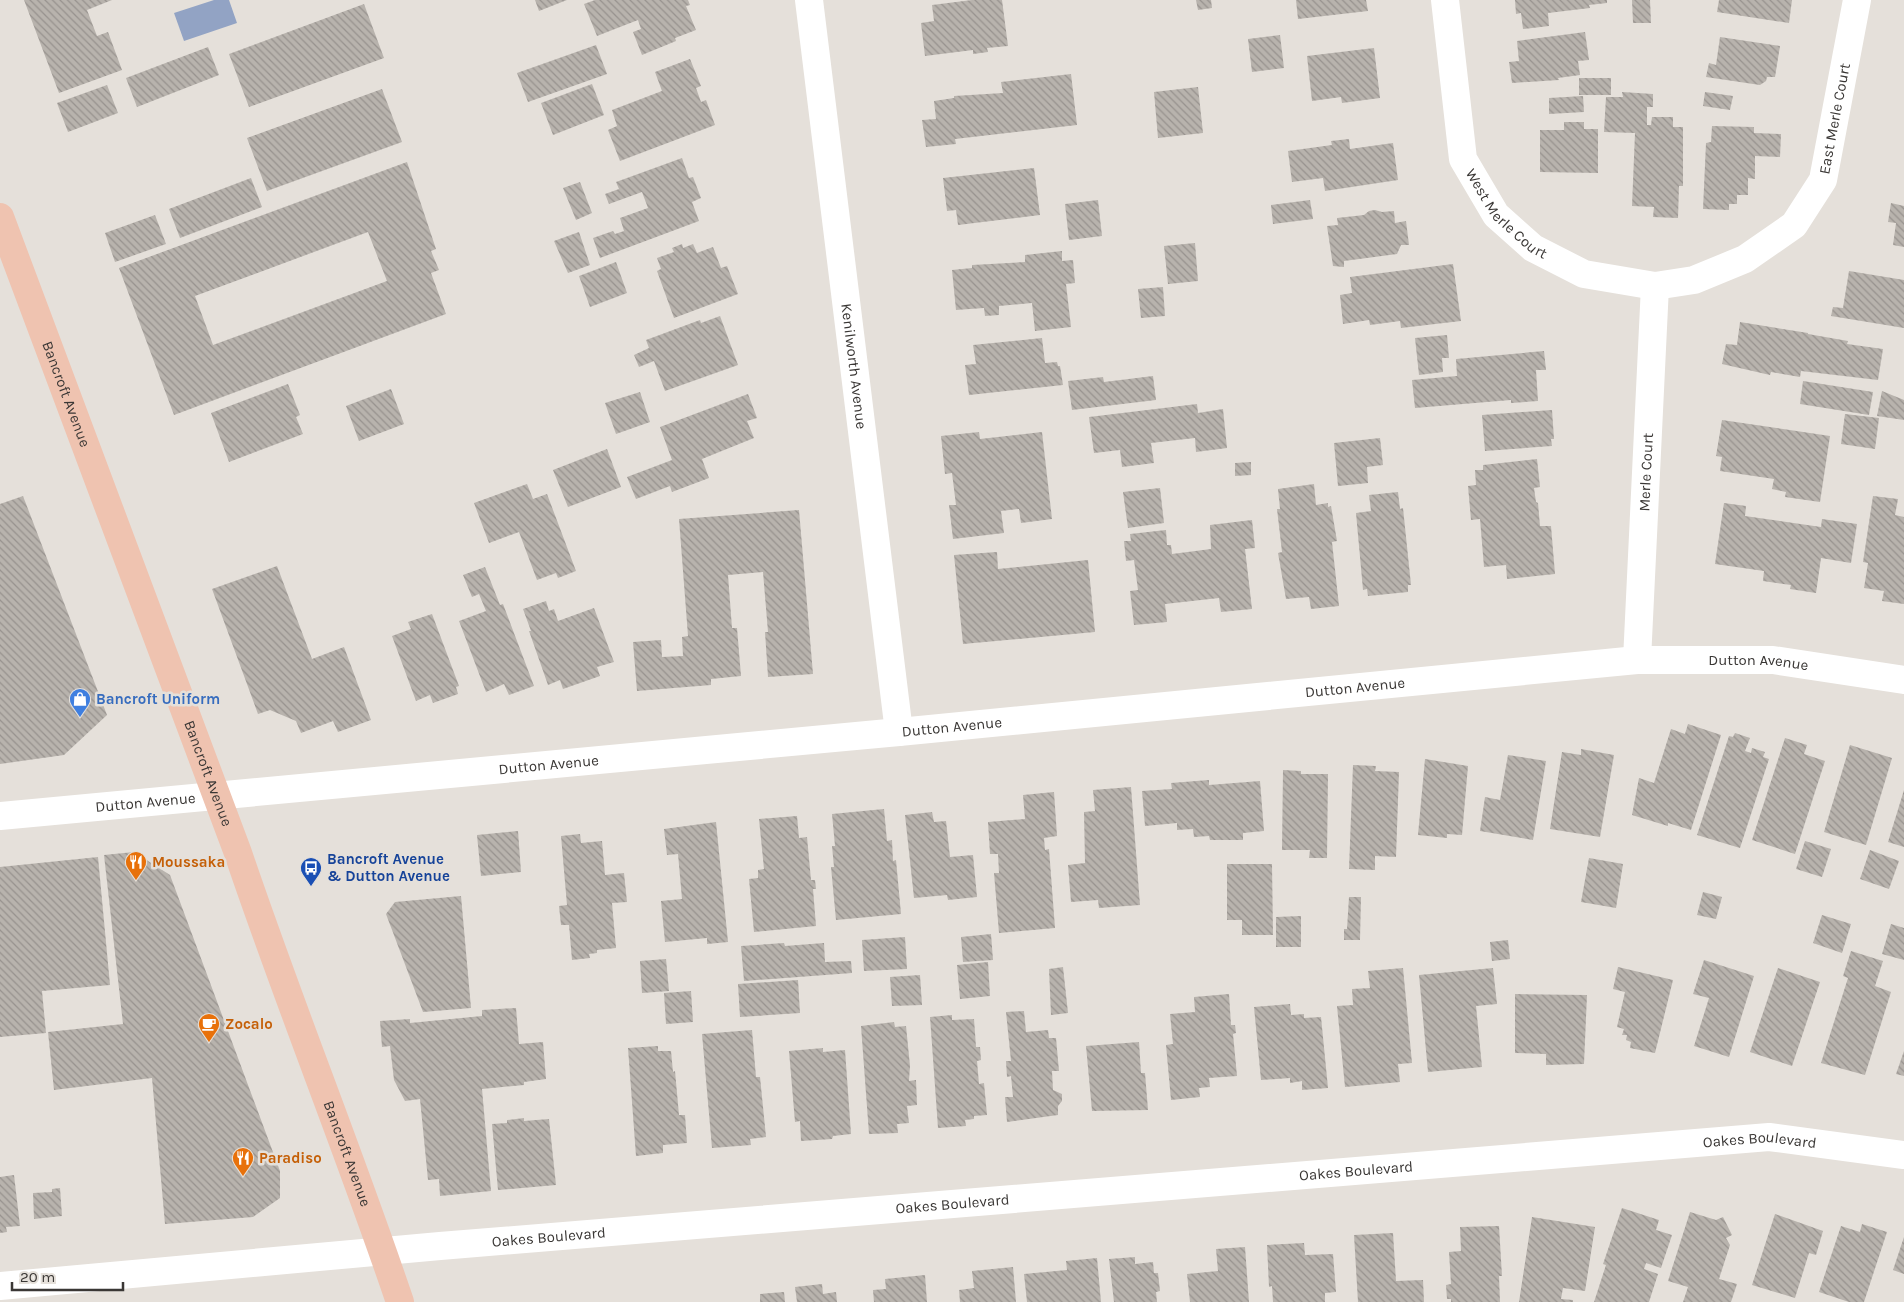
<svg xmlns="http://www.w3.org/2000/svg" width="1904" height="1302" font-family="Karla,sans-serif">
<defs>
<pattern id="building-back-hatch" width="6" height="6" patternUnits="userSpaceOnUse" patternTransform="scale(1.25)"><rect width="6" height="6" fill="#b8b3ad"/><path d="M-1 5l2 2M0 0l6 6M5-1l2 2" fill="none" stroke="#97928e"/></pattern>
</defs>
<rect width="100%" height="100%" fill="#e5e0da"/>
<polygon fill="#92a3c4" points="214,0 229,0 237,23 184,41 174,13"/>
<g fill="url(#building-back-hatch)" fill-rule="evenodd">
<polygon points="24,0 112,0 87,10 97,36 108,32 122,70 59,93"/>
<polygon points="535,0 567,0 539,11"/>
<polygon points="595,0 688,0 690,5 686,6 696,30 675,38 676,41 642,55 633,32 641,29 638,20 597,36 584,4"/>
<polygon points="972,0 1002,0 1008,46 987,48 988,52 973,54 973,50 925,56 921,23 934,21 932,5"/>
<polygon points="1196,0 1211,0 1212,8 1198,10"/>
<polygon points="1296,0 1366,0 1368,11 1298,19"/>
<polygon points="1515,0 1607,0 1607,3 1589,5 1590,8 1548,13 1549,26 1523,29 1521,13 1516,14"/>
<polygon points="1632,0 1650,0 1651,23 1633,23"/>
<polygon points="1719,0 1792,0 1789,23 1717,12"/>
<polygon points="364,4 384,58 249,107 229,54"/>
<polygon points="1585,32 1589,60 1578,61 1580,75 1558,78 1559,80 1512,83 1509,62 1519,61 1517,41"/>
<polygon points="1280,35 1284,68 1252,72 1248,39"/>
<polygon points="1720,37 1780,46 1775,77 1767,77 1766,81 1760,85 1706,77 1709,63 1716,65"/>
<polygon points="596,45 607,74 528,102 517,73"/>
<polygon points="208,47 219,75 137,107 126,78"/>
<polygon points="1374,48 1380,98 1342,103 1341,97 1312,101 1307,56"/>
<polygon points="690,59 701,86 696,88 701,102 706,100 715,125 620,161 608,130 617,126 612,110 662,91 655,72"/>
<polygon points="1071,74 1077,125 955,139 956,144 926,147 922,120 936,119 934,101 954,98 954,96 1003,93 1001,82"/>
<rect x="1579" y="78" width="32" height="17"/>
<polygon points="592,84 604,115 553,135 541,103"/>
<polygon points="107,85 118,113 68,132 57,103"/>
<polygon points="1198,87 1203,133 1158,138 1154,92"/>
<polygon points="382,89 402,142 267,191 247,138"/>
<polygon points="1622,92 1653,94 1653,107 1647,107 1647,125 1651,125 1652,117 1673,117 1673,127 1683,127 1683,186 1679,186 1678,218 1653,217 1654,207 1632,206 1635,133 1604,132 1606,97 1623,97"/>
<polygon points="1705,92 1733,96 1730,110 1703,106"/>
<polygon points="1583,96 1584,112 1549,114 1549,98"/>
<polygon points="1564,122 1584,122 1584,129 1598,129 1598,173 1540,172 1540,130 1564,130"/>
<polygon points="1712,126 1754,127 1754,133 1781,134 1780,157 1755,156 1755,179 1748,178 1748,195 1737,195 1737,204 1729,204 1729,210 1703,209 1706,143 1711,142"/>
<polygon points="1349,139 1350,149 1393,143 1398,180 1325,191 1323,178 1292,182 1288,151 1332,145 1331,141"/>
<polygon points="682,158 689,178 693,177 701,198 692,202 699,221 600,258 593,238 613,231 615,234 624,231 620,218 648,208 642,192 609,204 605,194 619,189 616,182"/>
<path d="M407,162l29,87 -5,2 8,19 -8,3 15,41 -272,101 -55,-147zM368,232l19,49 -174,64 -18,-49z"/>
<polygon points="1034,168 1040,215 958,225 956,210 947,211 943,178"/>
<polygon points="251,178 262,207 180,238 169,209"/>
<polygon points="580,182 592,213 576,220 563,188"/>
<polygon points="1098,200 1102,236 1069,240 1065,204"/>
<polygon points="1310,200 1313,219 1273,224 1271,205"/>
<polygon points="1891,203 1904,206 1904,247 1893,245 1896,223 1888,222"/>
<polygon points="1375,210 1382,212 1394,211 1395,223 1406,221 1409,245 1401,245 1397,254 1344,261 1344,267 1333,266 1327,226 1338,225 1337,218 1364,215 1369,211"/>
<polygon points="155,215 166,244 115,262 105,233"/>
<polygon points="579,232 590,265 568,273 554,241"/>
<polygon points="1195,243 1198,281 1168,284 1164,246"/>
<polygon points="682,244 683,248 693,244 697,253 713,247 721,268 727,266 738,294 674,318 657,271 661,269 657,258 674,252 672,248"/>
<polygon points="1062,251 1062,261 1073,260 1075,283 1066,284 1071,327 1035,331 1032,303 999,306 999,315 985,316 984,308 956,310 952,270 972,268 972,265 1025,262 1025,255"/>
<polygon points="616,262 627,293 590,307 579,276"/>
<polygon points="1453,264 1461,321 1401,328 1400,321 1370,325 1369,320 1343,324 1340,295 1352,293 1350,277"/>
<polygon points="1849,271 1904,280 1904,328 1831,316 1833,307 1843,308"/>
<polygon points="1163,287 1165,316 1141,318 1138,289"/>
<polygon points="720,316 738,365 665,391 654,361 639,367 634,355 649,348 646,340 700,320 701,323"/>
<polygon points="1740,322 1808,333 1808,334 1848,341 1847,344 1883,349 1878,380 1801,371 1800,377 1771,372 1770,375 1722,364 1726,344 1737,345"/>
<polygon points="1447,335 1449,358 1442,358 1443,372 1419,375 1415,338"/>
<polygon points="1042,338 1045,363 1057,362 1058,366 1060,366 1063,385 969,395 965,365 976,364 973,345"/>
<polygon points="1544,351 1546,370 1536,370 1538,401 1511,403 1511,400 1415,408 1412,380 1457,376 1456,359"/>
<polygon points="1153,376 1156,400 1072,410 1068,381 1103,377 1104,382"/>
<polygon points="1803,381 1873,392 1869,415 1800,404"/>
<polygon points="288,384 300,415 296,417 303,434 229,462 211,413"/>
<polygon points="391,389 404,424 359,441 346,406"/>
<polygon points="1882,391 1904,400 1904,420 1877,416"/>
<polygon points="640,392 650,422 616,434 605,403"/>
<polygon points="748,394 757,418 747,421 754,438 702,459 709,478 672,492 670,486 636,499 627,477 672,460 660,427"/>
<polygon points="1197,404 1198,413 1223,409 1227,448 1196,452 1195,438 1151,443 1154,463 1122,467 1120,450 1094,453 1089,417"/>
<polygon points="1552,410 1554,439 1551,439 1552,446 1485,451 1482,415"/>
<polygon points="1845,414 1879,418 1875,449 1841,444"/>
<polygon points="1722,420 1830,436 1820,502 1785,497 1786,492 1772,489 1774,479 1720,471 1722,457 1716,456"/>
<polygon points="979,432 980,439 1042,432 1052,519 1021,523 1019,509 1001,511 1004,533 953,539 949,505 956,505 952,473 945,474 941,436"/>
<polygon points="1380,438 1383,465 1367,467 1368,483 1338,486 1334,443"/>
<polygon points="607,449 621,487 568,507 553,470"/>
<polygon points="1537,459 1540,487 1534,488 1536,502 1538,503 1540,526 1551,526 1555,574 1507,579 1506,565 1484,567 1480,519 1471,520 1468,486 1476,485 1475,470 1483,470 1483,465"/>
<polygon points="1251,462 1251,475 1235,476 1235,463"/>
<polygon points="527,484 533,499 547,494 576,571 558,578 556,573 537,580 519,532 489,543 474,503"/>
<polygon points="1314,484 1316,505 1328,503 1328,507 1331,506 1337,541 1332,542 1339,606 1311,609 1309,597 1286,599 1278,553 1282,552 1277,509 1280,509 1278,489"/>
<polygon points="1160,488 1164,523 1128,528 1123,492"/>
<polygon points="1398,492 1400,509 1403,508 1411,585 1408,585 1408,592 1368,596 1367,589 1363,590 1356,513 1371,511 1369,495"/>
<polygon points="23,496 107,715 64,755 0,764 0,504"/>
<polygon points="1873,496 1898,499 1895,515 1904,517 1904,604 1882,601 1884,591 1864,588 1868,563 1863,562"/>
<polygon points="1724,503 1746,506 1745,516 1821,527 1822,519 1857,524 1851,563 1821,558 1816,593 1790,589 1791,585 1763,581 1764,571 1715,564"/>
<polygon points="799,510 813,674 768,677 765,632 768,632 763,572 728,575 732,628 737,628 741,676 711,679 711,685 637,691 633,642 661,640 662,657 683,656 682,637 688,636 679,519"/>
<polygon points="1252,520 1255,548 1245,549 1252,609 1221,612 1219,598 1165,604 1167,622 1134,625 1130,591 1138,590 1134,560 1126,561 1124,541 1131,541 1130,534 1166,530 1167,545 1171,545 1172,554 1211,549 1210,525"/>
<polygon points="997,552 998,569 1088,560 1095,632 963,644 954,555"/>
<polygon points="277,566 312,659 344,647 371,720 338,732 333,721 301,733 296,721 270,710 258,714 212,589"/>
<polygon points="485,567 500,605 503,604 534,686 509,695 504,684 486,692 459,621 486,611 479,594 472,597 463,575"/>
<polygon points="546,601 549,611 554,609 558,621 594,608 614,662 597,667 600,676 563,689 560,680 548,685 529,631 531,631 523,609"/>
<polygon points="432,614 459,686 456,687 458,694 433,703 430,695 416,701 392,636 411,629 408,622"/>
<polygon points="1688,724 1721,735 1691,830 1668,823 1668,826 1632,815 1639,778 1654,783 1671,729 1685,734"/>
<polygon points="1735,733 1750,738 1745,751 1751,753 1752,748 1765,752 1763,757 1769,759 1740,848 1697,835 1729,736 1733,737"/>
<polygon points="1785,738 1807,745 1804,754 1825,761 1795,854 1752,840"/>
<polygon points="1850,745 1892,758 1866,845 1824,832"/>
<polygon points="1581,749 1614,755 1600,837 1550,829 1562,752 1581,755"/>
<polygon points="1508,755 1546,761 1533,840 1480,831 1485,797 1500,800"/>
<polygon points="1425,759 1468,766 1462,835 1447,834 1447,838 1418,835"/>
<polygon points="1353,765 1376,766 1375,771 1399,772 1396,857 1375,856 1375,870 1349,869"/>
<polygon points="1283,770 1301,771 1301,774 1328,774 1327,858 1309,858 1310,850 1282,850"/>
<polygon points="1209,780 1209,785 1260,781 1264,831 1243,833 1243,840 1210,840 1209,836 1194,837 1193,829 1177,830 1177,823 1145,826 1142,791 1172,789 1171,783"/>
<polygon points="1131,787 1140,905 1099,908 1098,900 1071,902 1068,865 1085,863 1084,812 1095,811 1093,790"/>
<polygon points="1904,790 1904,847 1888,842"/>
<polygon points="1054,792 1057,836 1044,838 1045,850 1049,849 1055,928 999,933 994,873 999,873 998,854 990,854 988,822 1025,819 1023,795"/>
<polygon points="884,809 887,841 892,840 893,861 896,860 901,914 836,920 831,867 834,867 832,846 835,846 832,814"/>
<polygon points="932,812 934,822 946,821 950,857 973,855 977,897 948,900 947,895 914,898 905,815"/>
<polygon points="797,816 799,838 807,837 811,880 815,880 816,889 813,889 816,926 754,932 749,879 758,878 758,870 764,869 759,819"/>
<polygon points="716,822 728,942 707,944 707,938 665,942 661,901 682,899 678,854 667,855 664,829"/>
<polygon points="518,831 521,872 481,876 477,835"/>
<polygon points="580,834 581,843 602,841 605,875 624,873 627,902 612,903 616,948 597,950 597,953 589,954 590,958 572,960 569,925 561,925 559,906 567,905 561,836"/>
<polygon points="1805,841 1831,849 1822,877 1796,869"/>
<polygon points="1870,850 1899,861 1889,889 1860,879"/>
<polygon points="134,852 170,875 280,1171 280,1198 253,1217 165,1224 152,1078 54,1090 48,1032 123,1024 104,855"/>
<polygon points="98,857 110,985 42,991 46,1033 0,1037 0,867"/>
<polygon points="1589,858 1623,864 1616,908 1581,902"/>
<polygon points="1227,864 1272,864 1273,935 1242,935 1242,920 1227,920"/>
<polygon points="1703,892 1722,897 1716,919 1697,915"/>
<polygon points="461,896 471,1008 423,1012 386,914 395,902"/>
<polygon points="1349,897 1361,897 1360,940 1344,940 1344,929 1347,929"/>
<polygon points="1822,915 1851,924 1842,953 1813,943"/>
<polygon points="1301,916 1301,947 1276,947 1276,917"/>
<polygon points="1891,924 1904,928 1904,960 1882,954"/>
<polygon points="991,934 993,960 963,962 961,937"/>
<polygon points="905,937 907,969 864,971 862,940"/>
<polygon points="1508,940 1510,959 1492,961 1490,942"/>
<polygon points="784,943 785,946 824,943 825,962 851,961 852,973 744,981 741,946"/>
<polygon points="1851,951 1883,961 1875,986 1891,992 1865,1075 1821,1063 1848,978 1843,976"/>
<polygon points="666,959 669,991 642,993 640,961"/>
<polygon points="1704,960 1754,976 1729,1057 1694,1046 1709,998 1693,994"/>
<polygon points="988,962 990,996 960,999 957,965"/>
<polygon points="1063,967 1068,1013 1051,1015 1049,969"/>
<polygon points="1618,967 1673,980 1655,1053 1630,1048 1631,1042 1626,1040 1627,1035 1622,1035 1624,1029 1617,1027 1625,992 1613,989"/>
<polygon points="1403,968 1412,1063 1398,1064 1400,1082 1345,1087 1337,1006 1353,1005 1352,989 1370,988 1368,971"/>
<polygon points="1493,968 1497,1004 1476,1006 1482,1067 1428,1072 1419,975"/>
<polygon points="1778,968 1820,982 1792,1066 1750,1052"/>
<polygon points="920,975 922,1005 892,1006 890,977"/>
<polygon points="798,980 800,1013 740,1017 738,984"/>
<polygon points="691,991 693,1022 666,1024 664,993"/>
<polygon points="1229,994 1231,1025 1235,1025 1236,1033 1233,1034 1237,1076 1209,1078 1210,1087 1199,1088 1200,1097 1171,1100 1166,1045 1173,1044 1170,1014 1195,1012 1194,997"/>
<polygon points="1515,994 1587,995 1584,1064 1546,1065 1546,1054 1515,1053"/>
<polygon points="1290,1004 1291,1015 1304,1014 1304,1018 1321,1017 1328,1088 1302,1090 1302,1081 1290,1083 1290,1078 1261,1080 1254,1007"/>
<polygon points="516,1008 519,1044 543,1042 546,1079 524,1082 524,1085 482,1089 491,1191 440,1196 439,1179 428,1180 420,1099 405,1101 394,1080 390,1046 382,1047 380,1021 410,1019 410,1023 482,1016 482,1010"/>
<polygon points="1024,1011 1026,1032 1048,1030 1049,1038 1056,1038 1059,1071 1052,1071 1053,1090 1062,1094 1062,1101 1058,1106 1058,1115 1007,1122 1005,1097 1013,1097 1011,1076 1007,1077 1006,1061 1011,1061 1006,1012"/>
<polygon points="952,1015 952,1020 974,1019 976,1047 980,1047 981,1060 977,1061 979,1084 984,1083 987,1115 974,1116 974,1119 965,1120 966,1126 938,1128 930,1017"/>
<polygon points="894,1022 895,1027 906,1026 910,1066 909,1081 916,1080 917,1105 907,1106 909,1123 897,1124 898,1133 869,1134 861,1026"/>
<polygon points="752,1030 756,1077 760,1077 766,1137 750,1139 751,1145 712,1148 702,1034"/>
<polygon points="1139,1042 1141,1073 1145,1073 1148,1110 1092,1111 1086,1046"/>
<polygon points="658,1046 658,1051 671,1051 673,1072 675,1071 679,1115 685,1115 687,1143 663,1145 663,1153 636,1156 628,1048"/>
<polygon points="823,1048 823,1052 845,1050 851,1134 833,1136 832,1139 801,1141 800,1121 795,1122 789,1051"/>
<polygon points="1904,1051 1904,1076 1896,1074"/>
<polygon points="524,1118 524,1121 549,1119 556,1185 498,1190 492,1124 507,1123 507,1120"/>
<polygon points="14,1175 20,1226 6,1227 7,1232 0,1233 0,1177"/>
<polygon points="60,1188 62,1216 34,1219 33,1193 52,1192 52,1189"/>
<polygon points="1622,1208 1659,1220 1656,1230 1672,1235 1661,1268 1646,1263 1644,1269 1658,1274 1649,1302 1594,1302 1606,1265 1603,1264"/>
<polygon points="1690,1212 1716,1220 1723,1217 1732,1235 1726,1238 1730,1245 1719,1279 1737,1284 1731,1302 1683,1302 1688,1287 1668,1281"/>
<polygon points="1775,1214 1823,1231 1816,1255 1809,1253 1795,1298 1752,1285"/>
<polygon points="1532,1217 1595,1227 1585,1291 1563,1288 1561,1299 1573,1300 1573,1302 1519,1302"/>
<polygon points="1862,1224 1887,1232 1864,1302 1849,1302 1819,1292 1841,1226 1860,1232"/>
<polygon points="1499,1226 1502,1276 1499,1276 1500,1302 1451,1302 1451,1299 1447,1299 1446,1285 1451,1284 1449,1252 1461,1251 1460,1227"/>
<polygon points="1393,1233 1396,1281 1423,1280 1424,1302 1358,1302 1354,1235"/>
<polygon points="1904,1237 1904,1274 1893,1270"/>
<polygon points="1304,1243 1305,1255 1333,1254 1336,1292 1325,1293 1325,1302 1273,1302 1272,1286 1269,1287 1267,1245"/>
<polygon points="1245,1247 1249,1302 1190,1302 1187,1274 1218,1271 1216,1249"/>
<polygon points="1135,1257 1135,1264 1153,1262 1154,1273 1158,1273 1160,1291 1156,1292 1157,1302 1114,1302 1109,1259"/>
<polygon points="1097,1258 1101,1302 1027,1302 1024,1274 1067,1270 1066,1261"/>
<polygon points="1013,1267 1016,1302 960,1302 959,1290 974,1288 972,1271"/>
<polygon points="925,1275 927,1302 874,1302 873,1290 886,1289 885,1279"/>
<polygon points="822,1284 823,1294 836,1292 837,1302 797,1302 795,1287"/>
<polygon points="784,1292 785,1302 760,1302 760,1294"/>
</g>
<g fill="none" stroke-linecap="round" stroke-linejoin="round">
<g stroke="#fff" stroke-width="28">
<path id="s1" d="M809,0l90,732"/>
<path id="s2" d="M1445,0l18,159 33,56 37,33 51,26 71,12 39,-6 51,-21 49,-34 29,-45 34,-180"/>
<path id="s3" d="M1637,660l18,-374"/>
<path id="s4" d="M0,816l899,-84 738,-72h136l131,20"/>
<path id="s5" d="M0,1286l440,-40 1329,-109 135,18"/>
</g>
<path stroke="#efc3b0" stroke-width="28" id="s6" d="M0,217l238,636c51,151 111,298 162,449"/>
</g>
<defs>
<g id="shop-pin" transform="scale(1.125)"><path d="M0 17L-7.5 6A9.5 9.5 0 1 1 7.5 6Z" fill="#3f7fe0" stroke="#e5e0da"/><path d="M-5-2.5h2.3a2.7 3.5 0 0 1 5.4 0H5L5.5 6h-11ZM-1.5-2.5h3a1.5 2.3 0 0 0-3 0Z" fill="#fff"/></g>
<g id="restaurant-pin" transform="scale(1.125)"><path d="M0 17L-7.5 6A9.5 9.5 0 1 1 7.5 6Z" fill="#e8710a" stroke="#e5e0da"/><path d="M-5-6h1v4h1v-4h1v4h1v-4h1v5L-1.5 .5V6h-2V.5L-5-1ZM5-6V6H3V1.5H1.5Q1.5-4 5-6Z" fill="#fff"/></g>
<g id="bus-pin" transform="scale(1.125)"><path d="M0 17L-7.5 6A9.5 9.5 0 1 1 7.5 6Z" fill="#1a4fb4" stroke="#e5e0da"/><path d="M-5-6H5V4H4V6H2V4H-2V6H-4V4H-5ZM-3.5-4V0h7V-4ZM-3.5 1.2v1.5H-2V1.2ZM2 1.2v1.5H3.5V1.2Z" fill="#fff"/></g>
<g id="cafe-pin" transform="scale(1.125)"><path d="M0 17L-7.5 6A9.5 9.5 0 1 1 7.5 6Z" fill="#e8710a" stroke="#e5e0da"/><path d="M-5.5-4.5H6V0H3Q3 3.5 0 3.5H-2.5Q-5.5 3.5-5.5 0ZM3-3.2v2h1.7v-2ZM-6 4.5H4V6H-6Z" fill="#fff"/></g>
</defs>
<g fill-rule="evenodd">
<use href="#shop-pin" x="80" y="699"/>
<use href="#restaurant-pin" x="136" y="862"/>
<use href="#bus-pin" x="311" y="868"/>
<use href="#cafe-pin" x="209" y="1024"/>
<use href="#restaurant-pin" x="243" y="1158"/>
</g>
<g text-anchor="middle" stroke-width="5" stroke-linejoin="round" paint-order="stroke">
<g font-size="15" fill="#3a3735" stroke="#e5e0da">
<text dy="5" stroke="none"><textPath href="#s2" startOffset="674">East Merle Court</textPath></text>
<text dy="5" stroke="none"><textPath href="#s2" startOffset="231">West Merle Court</textPath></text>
<text dy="5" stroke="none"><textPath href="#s1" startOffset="369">Kenilworth Avenue</textPath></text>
<text dy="5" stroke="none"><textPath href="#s6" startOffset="189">Bancroft Avenue</textPath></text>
<text dy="5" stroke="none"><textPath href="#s3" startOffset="188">Merle Court</textPath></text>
<text dy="5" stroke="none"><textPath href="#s4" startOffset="1766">Dutton Avenue</textPath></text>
<text dy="5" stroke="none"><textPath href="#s4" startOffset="1361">Dutton Avenue</textPath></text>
<text dy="5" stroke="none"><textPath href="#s4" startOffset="956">Dutton Avenue</textPath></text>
<text dy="5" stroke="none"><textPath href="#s4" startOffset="551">Dutton Avenue</textPath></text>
<text dy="5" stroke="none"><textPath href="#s6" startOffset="594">Bancroft Avenue</textPath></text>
<text dy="5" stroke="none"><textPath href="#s4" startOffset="146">Dutton Avenue</textPath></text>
<text dy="5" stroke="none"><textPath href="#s5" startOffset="1766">Oakes Boulevard</textPath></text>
<text dy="5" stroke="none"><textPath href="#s6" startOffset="999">Bancroft Avenue</textPath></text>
<text dy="5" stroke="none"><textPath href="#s5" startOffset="1361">Oakes Boulevard</textPath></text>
<text dy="5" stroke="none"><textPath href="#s5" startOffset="956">Oakes Boulevard</textPath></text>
<text dy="5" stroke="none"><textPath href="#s5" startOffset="551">Oakes Boulevard</textPath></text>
</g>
<g font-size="15" font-weight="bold" fill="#366cbe" stroke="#e5e0da" text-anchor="start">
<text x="96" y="704">Bancroft Uniform</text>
</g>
<g font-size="15" font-weight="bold" fill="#164399" stroke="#e5e0da" text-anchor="start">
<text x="327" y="864">Bancroft Avenue<tspan x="327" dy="17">&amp; Dutton Avenue</tspan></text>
</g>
<g font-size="15" font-weight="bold" fill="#c56008" stroke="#e5e0da" text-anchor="start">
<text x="152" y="867">Moussaka</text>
<text x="225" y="1029">Zocalo</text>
<text x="259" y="1163">Paradiso</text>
</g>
</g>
<path d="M12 1282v8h111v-8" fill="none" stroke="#3a3735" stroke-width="2.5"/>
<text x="20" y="1282" font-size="15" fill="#3a3735" stroke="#e5e0da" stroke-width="4" paint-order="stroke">20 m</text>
</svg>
